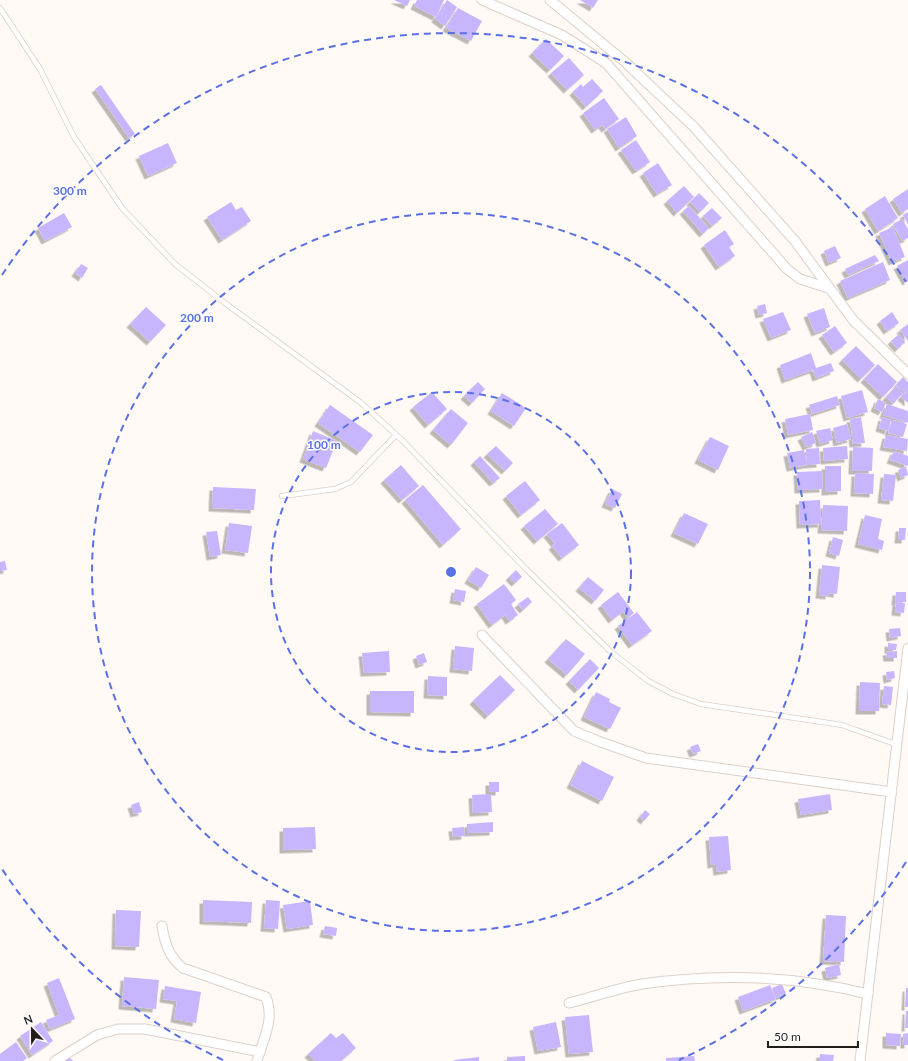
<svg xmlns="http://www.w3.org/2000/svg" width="908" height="1061" font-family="Lato,sans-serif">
<defs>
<filter id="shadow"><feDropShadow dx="-3.5" dy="3.5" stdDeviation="0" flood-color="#0004"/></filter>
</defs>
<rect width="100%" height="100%" fill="#fffaf6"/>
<g fill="#c7b6fe" filter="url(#shadow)">
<polygon points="394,0 410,0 407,6"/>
<polygon points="417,0 444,0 436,17 414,6"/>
<polygon points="447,0 457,7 445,26 435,19"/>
<polygon points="580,0 598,0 593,8"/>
<polygon points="458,8 482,21 471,41 446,28"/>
<polygon points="546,39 564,56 550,70 532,53"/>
<polygon points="569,58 584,75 567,90 551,73"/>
<polygon points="592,79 603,91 586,107 573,92 581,84 583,87"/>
<polygon points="101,85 135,134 129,138 95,89"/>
<polygon points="604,98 619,119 605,129 602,125 595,130 583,113"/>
<polygon points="626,117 637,136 619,148 607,129"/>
<polygon points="636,140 650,162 636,171 621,150"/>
<polygon points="168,143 177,163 148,176 139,156"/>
<polygon points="658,163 672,185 657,194 643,173"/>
<polygon points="684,186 694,197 677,213 667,201"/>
<polygon points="908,189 908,209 902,213 893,199"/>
<polygon points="699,193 709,203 700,212 690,202"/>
<polygon points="885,196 898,218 878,231 865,209"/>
<polygon points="231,202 236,210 242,207 251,221 222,240 207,217"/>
<polygon points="689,206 709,228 703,234 683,211"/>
<polygon points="712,208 722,218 712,226 703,216"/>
<polygon points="908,212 908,225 903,215"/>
<polygon points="64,213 72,227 45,241 38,228"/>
<polygon points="902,219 908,229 908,238 902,241 893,224"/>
<polygon points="893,227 905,257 892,262 879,233"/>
<polygon points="725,230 734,244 729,247 735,256 719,267 704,245"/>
<polygon points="835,246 841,258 829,263 824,251"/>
<polygon points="875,255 879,261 848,275 845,269"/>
<polygon points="908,260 908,281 906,282 897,266"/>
<polygon points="883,262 890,280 848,298 840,281"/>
<polygon points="81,264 88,268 82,278 75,273"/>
<polygon points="765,304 767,313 759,315 757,306"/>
<polygon points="146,307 166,325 150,342 130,324"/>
<polygon points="824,308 830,327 815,333 807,314"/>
<polygon points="783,312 791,330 771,338 763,319"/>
<polygon points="892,312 899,323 887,331 880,321"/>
<polygon points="908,324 908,341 900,330"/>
<polygon points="835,326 847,343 834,352 822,335"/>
<polygon points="899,334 905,342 898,349 891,341"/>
<polygon points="856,346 875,365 861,379 842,360"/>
<polygon points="811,353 816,368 831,363 834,371 816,378 813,370 785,380 780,365"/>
<polygon points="878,364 897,382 883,397 864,379"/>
<polygon points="903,377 908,382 908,403 901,397 905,392 896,385"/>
<polygon points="478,382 485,389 472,403 464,396"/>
<polygon points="896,386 903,393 893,404 886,397"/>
<polygon points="862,390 868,412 847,418 841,396"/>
<polygon points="432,392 447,409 428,425 413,407"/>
<polygon points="502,393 526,408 514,426 491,411"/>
<polygon points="837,396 840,405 812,414 809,405"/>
<polygon points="878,399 886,403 882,412 874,408"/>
<polygon points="887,404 908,411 908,423 883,415"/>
<polygon points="330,405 373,435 360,452 318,423"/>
<polygon points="451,409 468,423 451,445 433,430"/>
<polygon points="810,414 813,430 788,435 785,419"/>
<polygon points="861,417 865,443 853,444 850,419"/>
<polygon points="882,417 891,420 888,431 879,428"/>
<polygon points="892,420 907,424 903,437 888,433"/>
<polygon points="847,424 851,439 837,443 833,428"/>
<polygon points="830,428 833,440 820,444 816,431"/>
<polygon points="313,431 337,441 326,468 303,459"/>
<polygon points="812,432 816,443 806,447 801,437"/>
<polygon points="886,435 908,439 907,451 883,447"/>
<polygon points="710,437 729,446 718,470 698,460"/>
<polygon points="496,446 513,463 505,471 487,454"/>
<polygon points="847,446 848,459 824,461 823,448"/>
<polygon points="853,447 873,448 872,471 852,471"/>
<polygon points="819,448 820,464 807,465 806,449"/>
<polygon points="804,450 807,465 790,468 787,453"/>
<polygon points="894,451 908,456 908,466 890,460"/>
<polygon points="480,456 500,478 493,483 474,462"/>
<polygon points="401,465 419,486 402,500 384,480"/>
<polygon points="825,466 841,466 841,491 825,492"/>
<polygon points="906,466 908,475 901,478 898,470"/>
<polygon points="822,471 823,489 798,490 797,472"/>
<polygon points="855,473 874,474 873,494 854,493"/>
<polygon points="884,474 896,475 893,501 881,500"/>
<polygon points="525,481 540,500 521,515 506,496"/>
<polygon points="423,485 461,529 443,545 405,500"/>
<polygon points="213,487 256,489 254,510 212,508"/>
<polygon points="612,489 622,494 615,508 605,504"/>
<polygon points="820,500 821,524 800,525 799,501"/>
<polygon points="823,505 848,506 847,531 821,530"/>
<polygon points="545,509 558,524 537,541 524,526"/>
<polygon points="684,513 708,524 698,544 674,533"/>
<polygon points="865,515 882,519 878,539 884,541 882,550 858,544"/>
<polygon points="229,523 252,526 248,553 225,550"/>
<polygon points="562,523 579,545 562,558 552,546 555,544 547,534"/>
<polygon points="899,528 906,528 905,540 898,540"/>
<polygon points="217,531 221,555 210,557 206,532"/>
<polygon points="833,537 843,540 839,556 829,553"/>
<polygon points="5,561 7,570 0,571 0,562"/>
<polygon points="822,565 840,567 837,594 829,593 829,596 819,595"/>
<polygon points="476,567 489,575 481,588 468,580"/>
<polygon points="516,570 522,577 515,583 509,577"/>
<polygon points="588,577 604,590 595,601 579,588"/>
<polygon points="504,584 516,600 511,604 518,615 509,621 505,615 492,625 477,604"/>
<polygon points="455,589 466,591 464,602 453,600"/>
<polygon points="618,592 634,613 628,618 623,611 612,620 601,605"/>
<polygon points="896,592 906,592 906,602 895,602"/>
<polygon points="528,597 532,602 523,610 518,604"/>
<polygon points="896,602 905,603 904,613 895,612"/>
<polygon points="637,612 652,631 632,645 618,626"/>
<polygon points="900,628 901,636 890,638 889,629"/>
<polygon points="566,639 585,654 567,675 548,659"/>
<polygon points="888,643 897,644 896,650 888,650"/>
<polygon points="455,646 474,648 472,671 453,669"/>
<polygon points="389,651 390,672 364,673 362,653"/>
<polygon points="897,651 897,658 887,658 886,652"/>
<polygon points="424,653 427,662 419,665 416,656"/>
<polygon points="590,659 599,668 578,690 569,681"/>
<polygon points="894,671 895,678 887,680 886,672"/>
<polygon points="500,675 515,690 488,716 473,701"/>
<polygon points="428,676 447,677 447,696 427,695"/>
<polygon points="860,682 880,683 879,711 859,711"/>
<polygon points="884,686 893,687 891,705 882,704"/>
<polygon points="370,691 414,691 414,713 370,712"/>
<polygon points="596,692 610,699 609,702 621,708 610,729 584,717"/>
<polygon points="698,744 701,751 693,754 690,747"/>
<polygon points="582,761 614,777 602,801 570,785"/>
<rect x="489" y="782" width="10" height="10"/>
<polygon points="491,794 492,812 473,813 472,795"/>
<polygon points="830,794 832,810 801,815 798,799"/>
<polygon points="139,802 142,812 134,814 131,805"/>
<polygon points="645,810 650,814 644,821 640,817"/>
<polygon points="493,822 493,832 467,833 467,824"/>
<polygon points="315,827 316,849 283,850 283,828"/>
<polygon points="464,827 465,836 453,837 452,828"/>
<polygon points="728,836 731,870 717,872 716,864 711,865 709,837"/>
<polygon points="203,900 252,902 251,923 203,921"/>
<polygon points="266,900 280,901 278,929 264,928"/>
<polygon points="310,901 313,925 287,929 283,905"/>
<polygon points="116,910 141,911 139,947 115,946"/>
<polygon points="826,915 846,916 844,962 823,961"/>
<polygon points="325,926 337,928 336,936 323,934"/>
<polygon points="839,964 841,975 827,978 825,968"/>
<polygon points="124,977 159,980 156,1009 122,1006"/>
<polygon points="59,978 75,1019 50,1029 46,1020 59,1015 47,983"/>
<polygon points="782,984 786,994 776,998 772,988"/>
<polygon points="770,985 776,999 743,1011 738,997"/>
<polygon points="165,986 201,992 196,1023 174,1019 177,1001 163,999"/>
<polygon points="906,988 908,988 908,1007 905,1007"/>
<polygon points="906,1011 908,1011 908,1028 905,1028"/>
<polygon points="589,1015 593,1052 569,1054 565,1017"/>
<polygon points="41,1022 53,1041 32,1055 20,1036"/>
<polygon points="556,1022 561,1047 538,1051 533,1027"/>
<polygon points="331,1033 336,1038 343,1033 356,1048 341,1061 315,1061 308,1054"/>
<polygon points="886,1033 901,1034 900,1046 886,1045"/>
<polygon points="908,1033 908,1045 904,1045 903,1034"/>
<polygon points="16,1042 27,1058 23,1061 0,1061 0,1054"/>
<polygon points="820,1054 834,1055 833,1061 819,1061"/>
<polygon points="525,1056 525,1061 507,1061 507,1057"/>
<polygon points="694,1056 695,1061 666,1061 666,1058"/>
<polygon points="69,1057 73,1061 65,1061"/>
<polygon points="479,1057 479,1061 454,1061 454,1060"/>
</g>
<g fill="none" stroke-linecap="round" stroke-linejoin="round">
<g stroke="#ddd0c8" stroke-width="6">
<g id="lane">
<polyline points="0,8 40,69 74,137 122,208 175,264 225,303 360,402 403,441 527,570 610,651 648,681 673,694 701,704 842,725 898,745"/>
<polyline points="282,496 335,489 351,482 396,435"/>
</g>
</g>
<g stroke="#ddd0c8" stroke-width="11">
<g id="street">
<polyline points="482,0 562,35 606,63 787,269 800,279 828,288"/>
<polyline points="550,0 625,62 694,127 795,241 853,320 908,374"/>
<polyline points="482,635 574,731 598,741 646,758 892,792"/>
<path d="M162,926c3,18 7,31 21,42l83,29c9,23 -3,42 -9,64"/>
<path d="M569,1003c24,-6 49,-15 73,-19 77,-11 150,-9 226,10"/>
<polyline points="55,1061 97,1035 118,1029 145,1029 260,1052"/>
<polyline points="860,1061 908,648"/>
</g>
</g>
<use href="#lane" stroke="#fff" stroke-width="4.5"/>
<use href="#street" stroke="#fff" stroke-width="9"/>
</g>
<g fill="none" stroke="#5a70e7" stroke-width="2" stroke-dasharray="7 5">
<circle cx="451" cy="572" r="180"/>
<circle cx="451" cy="572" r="359"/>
<path d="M906 862A539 539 0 0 1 679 1060M223 1060A539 539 0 0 1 2 869M2 275A539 539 0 0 1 906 282"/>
</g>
<circle cx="451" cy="572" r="6" fill="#5a70e7" stroke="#fff" stroke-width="2"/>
<g font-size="12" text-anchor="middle" font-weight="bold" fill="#5a70e7" stroke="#fff" stroke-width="3" stroke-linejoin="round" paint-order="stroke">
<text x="70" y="195">300 m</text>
<text x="197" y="322">200 m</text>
<text x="324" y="449">100 m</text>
</g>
<g transform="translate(32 1029) rotate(338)" stroke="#ffffff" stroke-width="3" paint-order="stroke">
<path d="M0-3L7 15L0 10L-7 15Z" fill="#221e1b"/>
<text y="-6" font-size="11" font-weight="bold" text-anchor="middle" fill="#221e1b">N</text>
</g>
<path d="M768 1041v6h90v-6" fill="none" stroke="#221e1b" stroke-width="2"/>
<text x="774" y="1041" font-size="12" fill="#221e1b" stroke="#ffffff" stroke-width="3" paint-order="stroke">50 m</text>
</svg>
